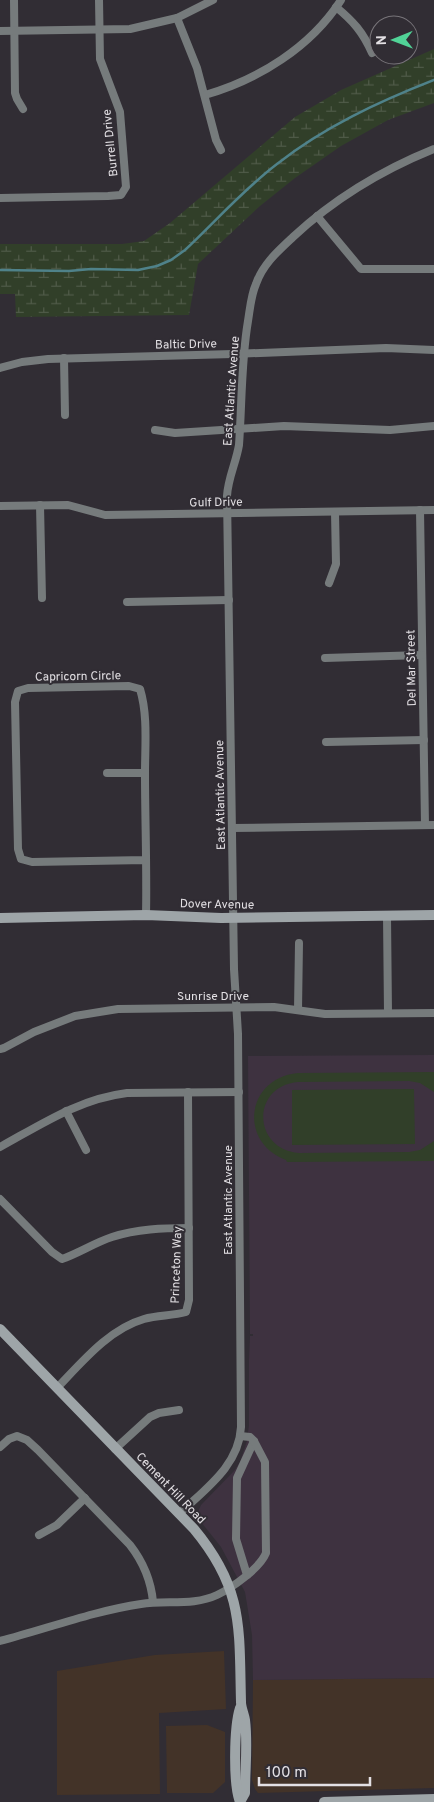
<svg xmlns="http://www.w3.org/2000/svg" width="434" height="1802" font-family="Overpass,sans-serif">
<defs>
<pattern id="wetland-marsh" width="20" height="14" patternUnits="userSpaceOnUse" patternTransform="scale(1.25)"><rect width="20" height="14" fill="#313f29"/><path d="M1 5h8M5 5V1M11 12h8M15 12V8" fill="none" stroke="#4f5a48"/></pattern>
</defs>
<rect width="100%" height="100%" fill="#312d34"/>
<g fill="#433328">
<polygon points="224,1651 226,1709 159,1713 160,1794 57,1795 57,1671 155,1655"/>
<polygon points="434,1678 434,1788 258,1793 255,1789 252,1780 253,1680"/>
<polygon points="207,1725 225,1732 225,1782 213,1793 167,1793 166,1726"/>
</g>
<polygon fill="#3e3240" points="434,1055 434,1678 253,1680 252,1635 245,1592 221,1547 201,1522 198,1512 201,1505 234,1471 240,1462 247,1441 249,1425 249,1360 250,1336 253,1336 253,1334 250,1334 248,1056"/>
<polygon fill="url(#wetland-marsh)" points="434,49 434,103 388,120 341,146 295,178 260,206 198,264 189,315 16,317 15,294 0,294 0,244 122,244 144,241 170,223 295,117 341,90"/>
<g fill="#313f29">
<path d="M434,1072v20l-14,-9 -11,-2 -111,1c-47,4 -46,67 1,71l110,-1 11,-2 14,-9v20l-147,1 -1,-2c-48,-18 -40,-82 12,-87z"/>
<polygon points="414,1089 415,1144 292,1145 292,1090"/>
</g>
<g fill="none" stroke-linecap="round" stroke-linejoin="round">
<path stroke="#4f828a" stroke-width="2.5" d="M0,270l69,1 22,-2 47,1 19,-4 14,-6 14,-10c30,-28 59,-61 92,-86 47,-37 101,-62 157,-84"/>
<g stroke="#767b7c" stroke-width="8">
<polyline points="14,0 15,93 17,99 23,109"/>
<path d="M336,7c17,14 27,25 36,46"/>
<polyline points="177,18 197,68 216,140 221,150"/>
<polyline points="0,31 130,29 177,18 213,0"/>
<path d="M205,95c53,-15 106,-48 136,-95"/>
<polyline points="0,198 108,196 121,195 126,187 120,112 100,59 99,0"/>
<polyline points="317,216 361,269 434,269"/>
<polyline points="64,358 65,415"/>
<polyline points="0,368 22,362 48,359 233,354 386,348 434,350"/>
<polyline points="155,430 175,433 284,426 390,430 434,426"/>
<polyline points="40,505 42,598"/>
<polyline points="0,506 68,505 105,515 434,510"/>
<polyline points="420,510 425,825"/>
<polyline points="329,583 336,564 335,512"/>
<polyline points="127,602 229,600"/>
<polyline points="325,658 422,655"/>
<polyline points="326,742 424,740"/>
<polyline points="107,773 145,773"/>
<polyline points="232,828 434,825"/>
<path d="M146,860l-114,2 -11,-3 -3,-10 -3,-147 3,-11 10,-3 101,-2 11,3c8,26 5,57 5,84 0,47 2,95 1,142"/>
<polyline points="387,916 388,1013"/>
<polyline points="298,1010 299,943"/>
<polyline points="0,1049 4,1048 34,1032 75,1016 118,1009 274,1007 325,1014 434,1013"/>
<polyline points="66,1111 86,1150"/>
<path d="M0,1147c42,-23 79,-48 127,-54l112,-1"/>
<path d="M0,1199l52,53 10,7c17,-6 32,-16 50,-22 25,-8 51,-9 77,-9"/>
<path d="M57,1388c25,-26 52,-59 87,-69 14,-4 28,-3 42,-7l3,-12 -1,-208"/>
<path d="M0,1447l9,-8 8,-3 10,4 11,10 92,95c14,18 21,35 23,57"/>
<polyline points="115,1449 150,1417 159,1413 179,1410"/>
<path d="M179,1514c26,-25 60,-48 62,-87l-3,-393 -4,-65 -7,-473c1,-18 9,-33 12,-51 3,-41 2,-83 9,-124 2,-12 3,-26 8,-37 7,-20 22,-33 37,-47 41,-38 89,-67 141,-88"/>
<polyline points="39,1535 57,1525 85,1498"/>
<polyline points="247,1575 236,1539 237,1478 254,1441"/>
<path d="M0,1641c46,-12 94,-30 141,-37 25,-4 53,2 76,-9 15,-7 43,-27 49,-42l-1,-91 -11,-21 -4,-4 -10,-1"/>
</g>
<g stroke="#9ea5a8" stroke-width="10">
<polyline points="0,918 146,915 221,918 434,915"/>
<path d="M0,1329l194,200c50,60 45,99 47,173 0,6 3,12 4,18 3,24 0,49 0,73l-5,9"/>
<path d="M240,1802c-7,-18 -6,-75 0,-94"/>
<polyline points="324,1802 434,1799"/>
</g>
</g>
<g text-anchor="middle" stroke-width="4" stroke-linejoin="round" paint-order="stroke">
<g font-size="12" fill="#e3e0e4" stroke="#312d34">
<text transform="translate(110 143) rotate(-96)" y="4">Burrell Drive</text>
<text transform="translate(186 344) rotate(-1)" y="4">Baltic Drive</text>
<text transform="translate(231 391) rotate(-86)" y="4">East Atlantic Avenue</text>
<text transform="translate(216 502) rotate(-1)" y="4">Gulf Drive</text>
<text transform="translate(411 668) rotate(-91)" y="4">Del Mar Street</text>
<text transform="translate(78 676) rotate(-1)" y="4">Capricorn Circle</text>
<text transform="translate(220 795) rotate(-91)" y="4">East Atlantic Avenue</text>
<text transform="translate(217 904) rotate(1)" y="4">Dover Avenue</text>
<text x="213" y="1000">Sunrise Drive</text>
<text transform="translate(228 1200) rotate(-90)" y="4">East Atlantic Avenue</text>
<text transform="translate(176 1265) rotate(-88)" y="4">Princeton Way</text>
<text transform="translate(171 1488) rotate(46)" y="4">Cement Hill Road</text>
</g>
</g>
<g transform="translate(394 40) rotate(269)"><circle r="24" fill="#312d34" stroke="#78757a"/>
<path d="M0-4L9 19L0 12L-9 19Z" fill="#51d397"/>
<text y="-8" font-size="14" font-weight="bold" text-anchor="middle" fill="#e3e0e4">N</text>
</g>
<path d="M259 1777v8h111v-8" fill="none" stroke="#e3e0e4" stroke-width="2.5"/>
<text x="266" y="1777" font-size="15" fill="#e3e0e4" stroke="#312d34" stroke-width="4" paint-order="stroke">100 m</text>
</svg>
